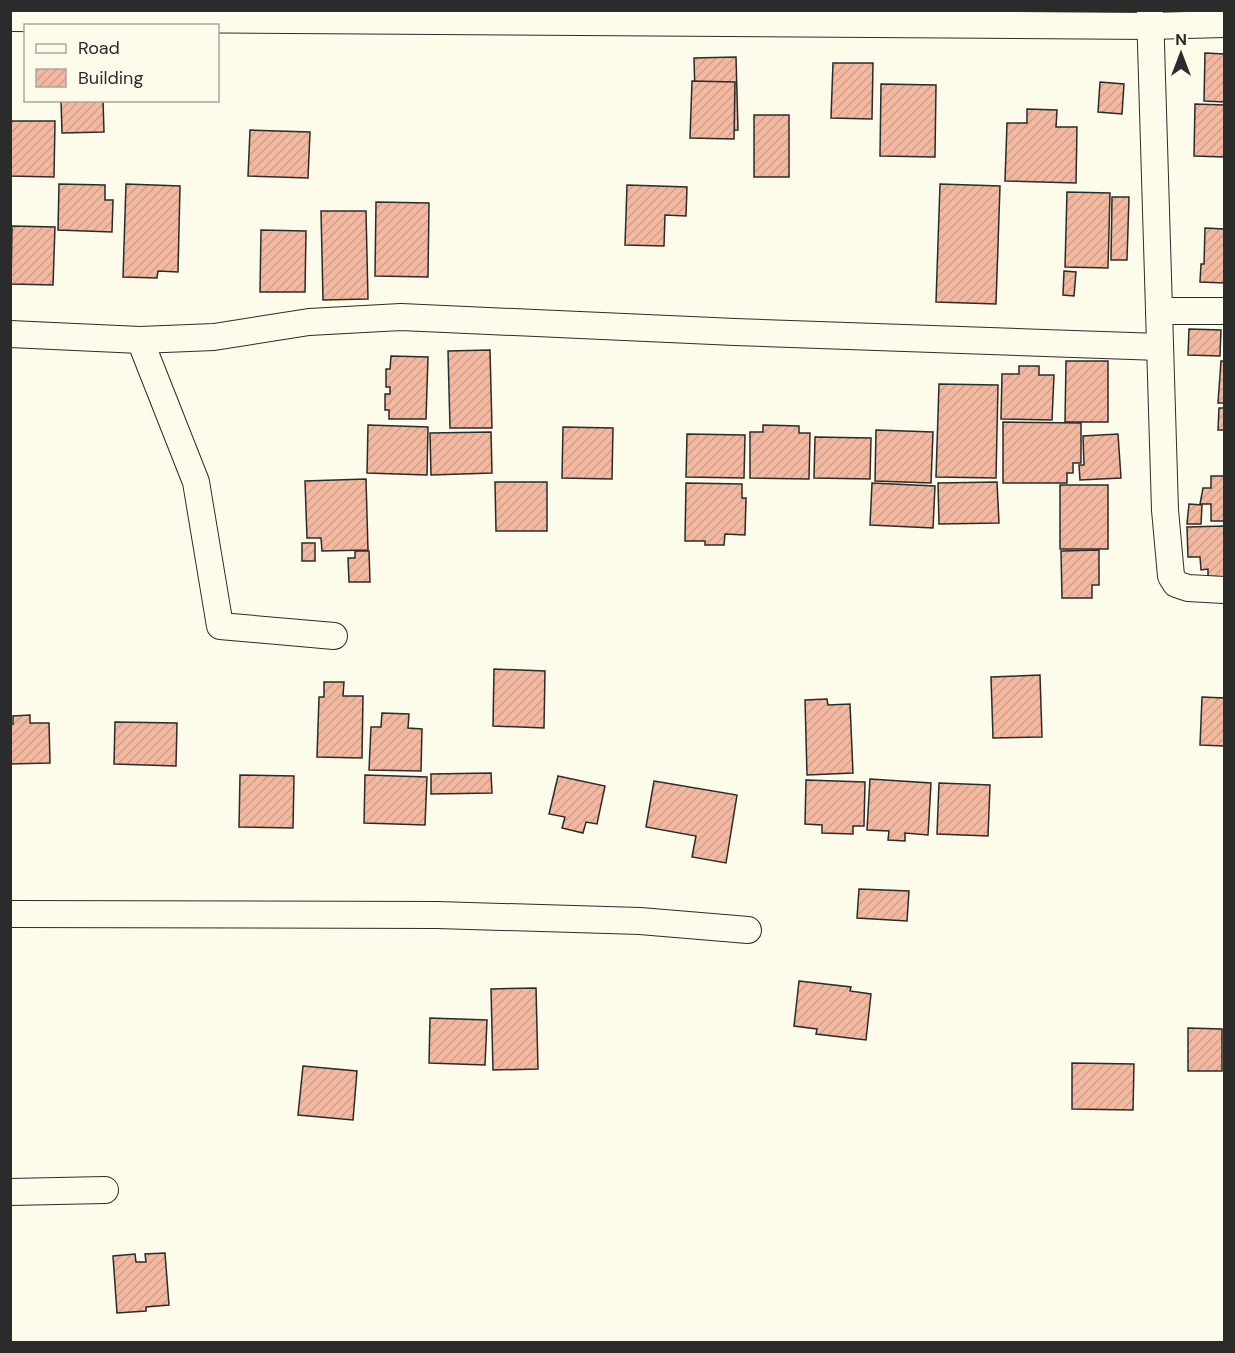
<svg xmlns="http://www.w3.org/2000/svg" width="1235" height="1353" font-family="'DM Sans',sans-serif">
<defs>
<pattern id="building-hatch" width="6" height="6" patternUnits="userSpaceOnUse" patternTransform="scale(1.5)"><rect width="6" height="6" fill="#f2b8a0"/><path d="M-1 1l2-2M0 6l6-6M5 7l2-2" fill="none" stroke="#d09e8a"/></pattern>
</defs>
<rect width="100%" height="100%" fill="#fdfbea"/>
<g fill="url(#building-hatch)" stroke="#2b2b2b" stroke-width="1.5">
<polygon points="1006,10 1066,10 1066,14"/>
<polygon points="1205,53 1224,54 1224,102 1204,101"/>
<polygon points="736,57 738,130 696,132 694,58"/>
<polygon points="833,63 873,63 872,119 831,118"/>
<polygon points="692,81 735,82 734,139 690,138"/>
<polygon points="1100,82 1124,84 1122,114 1098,112"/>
<polygon points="881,84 936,85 935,157 880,156"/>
<polygon points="61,100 103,100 104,132 62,133"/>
<polygon points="1195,104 1224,105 1224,157 1194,156"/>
<polygon points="1027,109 1057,110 1056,127 1077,127 1076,183 1005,181 1007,123 1027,123"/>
<rect x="754" y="115" width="35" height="62"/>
<polygon points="10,121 55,121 54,177 10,176"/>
<polygon points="250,130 310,132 308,178 248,176"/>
<polygon points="59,184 105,185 105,200 113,200 112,232 58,230"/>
<polygon points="126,184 180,186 178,272 158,271 157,278 123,277"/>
<polygon points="940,184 1000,186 996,304 936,302"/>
<polygon points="627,185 687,187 686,216 665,215 664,246 625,245"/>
<polygon points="1067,192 1110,193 1108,268 1065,267"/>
<polygon points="1112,197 1129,197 1127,260 1111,260"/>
<polygon points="376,202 429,203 428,277 375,276"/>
<polygon points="321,211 366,211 368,299 323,300"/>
<polygon points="12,226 55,227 53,285 11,284"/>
<polygon points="1205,228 1224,229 1224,283 1200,282 1201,264 1204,264"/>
<polygon points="261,230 306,231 305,292 260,292"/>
<polygon points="1064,271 1076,272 1074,296 1063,295"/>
<polygon points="1189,329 1221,330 1220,356 1188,355"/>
<polygon points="490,350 492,428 450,428 448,351"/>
<polygon points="391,356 428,357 426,419 389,419 389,410 385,410 385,394 390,394 390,387 386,387 386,369 390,369"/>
<polygon points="1066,361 1108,361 1108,422 1065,422"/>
<polygon points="1221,361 1224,361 1224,403 1218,403"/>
<polygon points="1019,366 1039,366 1039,375 1054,375 1052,420 1001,419 1002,374 1019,374"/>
<polygon points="939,384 998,385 996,478 936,477"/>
<polygon points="1219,408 1224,408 1224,430 1218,430"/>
<polygon points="1003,422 1081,423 1081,463 1073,463 1073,473 1067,473 1067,483 1003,483"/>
<polygon points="368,425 428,427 427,475 367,473"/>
<polygon points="763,425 799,426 799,433 810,433 809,479 750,478 750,432 763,432"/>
<polygon points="563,427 613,428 612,479 562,478"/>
<polygon points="876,430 933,432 931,483 875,481"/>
<polygon points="491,432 492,473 431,475 430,433"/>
<polygon points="687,434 745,435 744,478 686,477"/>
<polygon points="1118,434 1121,478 1080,480 1079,465 1084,465 1083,436"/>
<polygon points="815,437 871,438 870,479 814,478"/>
<polygon points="1211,476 1224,476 1224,521 1211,521 1211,504 1200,504 1203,488 1211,488"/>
<polygon points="366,479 368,550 322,551 321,538 307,538 305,481"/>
<polygon points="495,482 547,482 547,531 496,531"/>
<polygon points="997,482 999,523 939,524 938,483"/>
<polygon points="686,483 742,484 742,498 746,498 745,535 725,534 724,545 705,545 705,541 685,541"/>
<polygon points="872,483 935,486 933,528 870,525"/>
<rect x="1060" y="485" width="48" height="64"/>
<polygon points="1189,504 1202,505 1201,524 1187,524"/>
<polygon points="1224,526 1224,578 1208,579 1208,569 1201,570 1200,557 1188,557 1187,527"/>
<rect x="302" y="543" width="13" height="18"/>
<polygon points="1099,550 1099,585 1092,585 1092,598 1062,598 1061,551"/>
<polygon points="355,551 369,551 370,582 349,582 348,558 355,558"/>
<polygon points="494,669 545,671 544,728 493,726"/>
<polygon points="1040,675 1042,737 993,738 991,677"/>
<polygon points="324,682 344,682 343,696 363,696 362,758 317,757 319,697 324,697"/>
<polygon points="1202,697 1224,698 1224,746 1200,745"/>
<polygon points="827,699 828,705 850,704 853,773 807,775 805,700"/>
<polygon points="382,713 409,714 408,728 422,729 421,771 369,770 371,727 381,727"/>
<polygon points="30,715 30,723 49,723 50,763 10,764 10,724 13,724 13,716"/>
<polygon points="115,722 177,723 176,766 114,764"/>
<polygon points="491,773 492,793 431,794 431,774"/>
<polygon points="240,775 294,776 293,828 239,827"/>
<polygon points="365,775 427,777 425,825 364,823"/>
<polygon points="558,776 605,786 597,824 586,822 583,833 562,828 565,817 549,814"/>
<polygon points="870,779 931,783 928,835 905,833 905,841 888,840 889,831 867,830"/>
<polygon points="806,780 865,782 864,826 853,826 853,834 822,833 822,825 805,824"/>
<polygon points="654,781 737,795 726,863 692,857 696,836 646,827"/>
<polygon points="939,783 990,785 988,836 937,834"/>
<polygon points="859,889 909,891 907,921 857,918"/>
<polygon points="799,981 851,987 850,991 871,994 866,1040 816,1034 817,1029 794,1026"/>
<polygon points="536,988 538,1069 493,1070 491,989"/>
<polygon points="430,1018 487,1020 485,1065 429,1063"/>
<polygon points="1188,1028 1222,1029 1222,1071 1188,1071"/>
<polygon points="1072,1063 1134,1064 1133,1110 1072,1109"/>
<polygon points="303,1066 357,1071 353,1120 298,1115"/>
<polygon points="165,1253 169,1305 146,1307 146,1311 117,1313 113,1256 135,1254 136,1262 146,1262 145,1254"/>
</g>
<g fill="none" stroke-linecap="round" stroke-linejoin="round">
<g stroke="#2b2b2b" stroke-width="28">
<g id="street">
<polyline points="1150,11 1165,510 1171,576 1176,584 1188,588 1224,590"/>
<polyline points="10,18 1150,26 1224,24"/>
<polyline points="1159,311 1224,311"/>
<polyline points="10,334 140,340 214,337 309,322 401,317 735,332 1160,347"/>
<polyline points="140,340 196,482 220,626 334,636"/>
<polyline points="10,914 437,915 640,921 748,930"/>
<polyline points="10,1192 105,1190"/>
</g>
</g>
<use href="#street" stroke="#fdfbea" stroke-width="26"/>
</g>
<rect width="1235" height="1353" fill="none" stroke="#2b2b2b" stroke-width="24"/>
<rect x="24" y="24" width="195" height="78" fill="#fdfbea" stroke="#a9a89e" stroke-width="1.5"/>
<rect x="36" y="44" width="30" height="9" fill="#fdfbea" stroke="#a9a89e" stroke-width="1.5"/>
<text x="78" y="54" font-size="18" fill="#2b2b2b">Road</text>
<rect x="36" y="69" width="30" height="18" fill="url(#building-hatch)" stroke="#a9a89e" stroke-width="1.5"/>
<text x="78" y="84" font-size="18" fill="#2b2b2b">Building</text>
<g transform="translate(1181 54)" stroke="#fdfbea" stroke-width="4.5" paint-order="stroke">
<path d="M0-4.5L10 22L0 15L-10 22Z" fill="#2b2b2b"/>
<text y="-9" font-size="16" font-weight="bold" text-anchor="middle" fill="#2b2b2b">N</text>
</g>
</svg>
